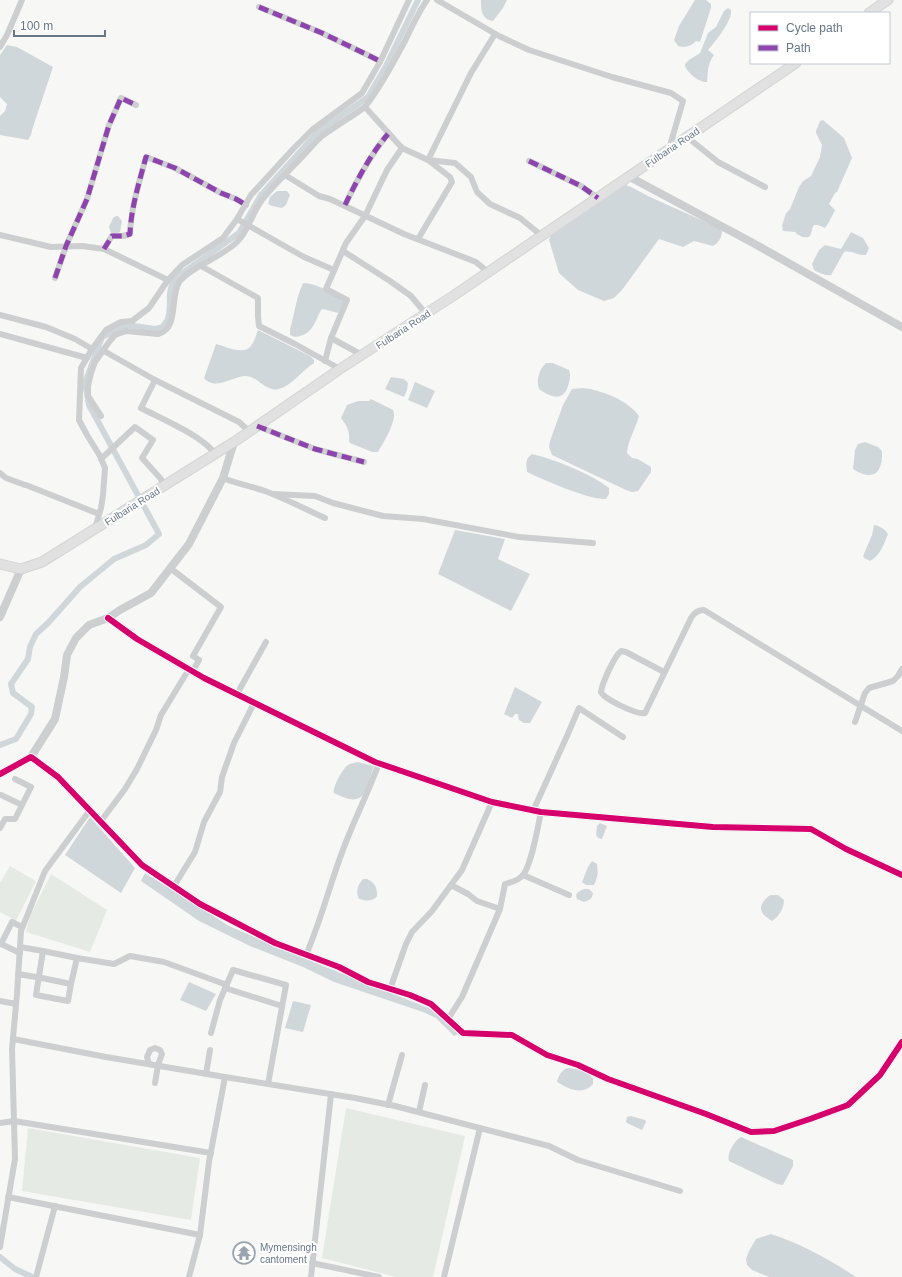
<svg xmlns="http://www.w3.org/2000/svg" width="902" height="1277" font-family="Arial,sans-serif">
<rect width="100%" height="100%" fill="#f7f7f6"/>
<g fill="#e6eae4">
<polygon points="10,866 36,881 16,921 0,912 0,883"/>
<polygon points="51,874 107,910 90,952 26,932 30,916"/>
<polygon points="346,1108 465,1136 433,1277 396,1277 322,1258"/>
<polygon points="28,1128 200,1158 191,1220 22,1191"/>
</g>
<g fill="#d0d7db">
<path d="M481,0h26l-4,8 -10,13c-12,-2 -12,-11 -12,-21z"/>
<path d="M695,0h11l5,4v4l-11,34 -4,-1c-6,6 -11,7 -18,5l-4,-6 5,-14z"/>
<path d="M728,8l3,2c2,10 -16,32 -23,40l6,5c-7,9 -6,18 -7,27 -7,1 -22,-10 -22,-18l4,-4 11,-7 8,-20 8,-6 8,-16z"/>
<polygon points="7,45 17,47 53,67 32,130 31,135 28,140 0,135 0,116 5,111 7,104 0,97 0,55"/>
<path d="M823,120l21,18 8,20 -15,34 -2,1 -6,11 6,6 -6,12 -4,6 -7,-3h-4c-3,4 -2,9 -5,12 -6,1 -11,-1 -14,-5l-12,-1 -1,-5 4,-13 4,-4 9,-22 4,-6 8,-5 9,-19 2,-12 -6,-12v-2l4,-10z"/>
<path d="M626,185l5,2 19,10 69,31 3,3c0,7 -4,12 -9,15l-19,-5 -11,6 -24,-8 -37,51 -8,8 -10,3 -26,-11 -19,-17 -10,-33 3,-7z"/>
<polygon points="277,191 287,191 290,195 286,205 282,208 272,206 268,204 270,197"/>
<polygon points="116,216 118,216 122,221 120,232 115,234 111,233 109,227 113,218"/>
<path d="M851,232l12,6 6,10 -3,7c-8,1 -15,-5 -22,-3l-13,23c-6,1 -12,-2 -17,-5l-2,-6 7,-14 6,-5 16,4z"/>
<path d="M303,283c14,0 30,11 42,17l-7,13 -15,-4 -2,1c-7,14 -9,25 -26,27l-5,-2v-5l8,-34z"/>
<path d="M258,330l52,26 4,4v3c-11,7 -23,23 -35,26 -13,4 -21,-13 -34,-13 -13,1 -31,15 -41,2l12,-34c8,2 27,11 34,3 4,-4 6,-12 8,-17z"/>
<path d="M546,363h7l16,7c2,5 1,10 -1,16 -5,17 -19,10 -29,3 -3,-10 0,-19 7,-26z"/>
<polygon points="391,377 404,379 408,383 407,390 404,397 385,389"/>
<polygon points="415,382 435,391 427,408 408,400"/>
<path d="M583,388c18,2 45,12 56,28 -3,12 -11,24 -12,37l5,5 6,1 13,8v5l-13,19 -6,1 -6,-2 -74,-35 -3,-8 1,-6 13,-36 9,-16z"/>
<path d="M371,399l22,11c5,10 -10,33 -15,42h-6l-22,-9 -1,-2c1,-10 -2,-15 -8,-23l6,-13 11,-4h11z"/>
<path d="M865,442l13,5 4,4c1,22 -9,31 -29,18l2,-19 3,-6z"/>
<path d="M532,454c19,4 62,21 77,34v6l-3,5c-17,1 -62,-19 -79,-27 -1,-8 -2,-13 5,-18z"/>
<path d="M874,525h1c6,2 10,4 13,9 -4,10 -8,22 -18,27l-6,-3 -1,-2 9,-21z"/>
<polygon points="455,530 505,539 498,559 530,574 511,611 438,574"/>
<polygon points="515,687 542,702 530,723 524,723 519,720 518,714 515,714 512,718 504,714"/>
<path d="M358,762l16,4c-9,27 -9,43 -40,27 -2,-5 9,-25 14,-28 3,-2 7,-2 10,-3z"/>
<polygon points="90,817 135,868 121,893 65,855"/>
<polygon points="600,823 607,826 602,839 598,838 596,835 597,826"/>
<path d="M592,861l5,3c1,9 1,12 -3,21h-8l-4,-3 6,-15z"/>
<polygon points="145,873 229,926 323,966 431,1009 458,1034 454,1036 436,1018 423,1012 334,982 303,967 250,946 199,921 141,881"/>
<path d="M363,879h4c8,4 10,8 10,17 -4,6 -11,5 -18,3 -4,-8 -1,-14 4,-20z"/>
<path d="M584,889h5l4,4c-1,6 -3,7 -9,9l-7,-3 -1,-4 2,-3z"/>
<path d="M771,895h7l6,5c0,8 -5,17 -12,21 -3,-2 -9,-6 -10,-9 -4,-6 4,-15 9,-17z"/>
<polygon points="189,982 216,994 206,1011 180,1000"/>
<polygon points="293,1001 311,1005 303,1032 285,1028"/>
<path d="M567,1068c9,0 20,4 26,10v6c-11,12 -25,5 -36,-2 1,-6 5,-12 10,-14z"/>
<polygon points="631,1116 645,1120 646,1122 642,1130 627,1123 626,1122 627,1117"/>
<path d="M741,1137l52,23v6l-10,19 -6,-1 -48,-23c-3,-7 6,-21 12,-24z"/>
<path d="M771,1234c30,10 58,25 85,43h-87l-17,-7 -5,-5 -1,-6 3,-8 7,-12z"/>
</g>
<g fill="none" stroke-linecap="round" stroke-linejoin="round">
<g stroke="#d0d7db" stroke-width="6">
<path d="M0,745l16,-6 15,-25 1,-7 -19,-14 -2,-9 17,-25 2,-12 6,-13 12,-11 32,-36 34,-28 32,-14 13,-11 -70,-129 -4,-22 17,-46 25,-12 28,4 8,-2c1,-3 5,-6 5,-9 5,-14 -3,-27 9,-41l62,-44 22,-38 56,-62 51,-36 17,-29 33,-68"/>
<polyline points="0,1257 15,1269 32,1277"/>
</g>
<g stroke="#d3d5d5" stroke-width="11">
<g id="secondary">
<polyline points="869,13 888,0"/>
<polyline points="0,564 21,569 42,562 234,442 340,369 453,296 796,63"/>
</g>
</g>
<g stroke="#cdcecf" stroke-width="6">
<polyline points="437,0 499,36 529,50 612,77 671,93 683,101 669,149"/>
<polyline points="259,7 322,33 380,61"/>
<polyline points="495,34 471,73 428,160 455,163 471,177 477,192 490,204 520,218 542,236"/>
<polyline points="0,47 7,35 22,0"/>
<polyline points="687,137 718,162 765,187"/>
<polyline points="529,161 581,186 598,198"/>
<polyline points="285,175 319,196 330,199 404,234 476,262 488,272"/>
<path d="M345,205c12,-25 25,-50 43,-71"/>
<polyline points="237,219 304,257 334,270"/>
<polyline points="0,235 51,247 82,246 104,249 168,280 149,308 132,321 121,322 106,330 92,349 81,368 79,420 87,435 100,456 105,468 103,495 101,508 95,529"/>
<path d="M418,239l34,-57 -2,-5 -22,-17 -26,-12 -37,-41c16,-20 28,-44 40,-66 7,-15 13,-28 22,-41"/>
<path d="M104,249l8,-13h11l7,-2c1,-26 9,-51 16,-77l29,11 46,25 15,6 10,6"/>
<polyline points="343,251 390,281 411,296 426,314"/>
<polyline points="201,266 258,298 258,317 259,326 295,344 340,369"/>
<polyline points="55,278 66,246 87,199 109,125 121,98 136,105"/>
<polyline points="168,280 182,265 223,238 237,219 251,195 294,148 312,130 362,93 380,62 409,0"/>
<polyline points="0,315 46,327 75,339 92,349"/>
<polyline points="0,334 87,358"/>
<polyline points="331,338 347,300 326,289 346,243 365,216 387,170 402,148"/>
<polyline points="104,351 155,380 239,422 250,432"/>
<polyline points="325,361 331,338 362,355"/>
<path d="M155,380l-14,28c21,11 62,28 74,46"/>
<path d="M101,416l-13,-20v-10l3,-13 4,-11 14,-20 6,-7 11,-4 32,3c22,-5 11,-39 22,-53 12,-15 42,-24 57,-39 12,-12 15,-29 25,-42 11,-15 26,-28 39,-42 7,-7 14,-16 21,-22 14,-10 29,-19 43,-29"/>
<polyline points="257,426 315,449 364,462"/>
<polyline points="101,459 135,427 153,440 142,458 161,479 163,487"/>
<polyline points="0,473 6,478 25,485 26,485 99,514"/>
<path d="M223,478c14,6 28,8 42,13 21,8 40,18 60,27"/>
<polyline points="273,494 315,496 333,503 383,516 423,519 519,537 593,543"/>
<polyline points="170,568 221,607 193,656 199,660 192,672"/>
<path d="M664,672l-38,-20 -5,-1c-7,6 -19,32 -20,41 3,7 36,23 44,21l46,-95c3,-5 7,-8 13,-8l198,121"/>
<polyline points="237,694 266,642"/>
<polyline points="855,722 865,693 869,688 893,681 898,676 902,669"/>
<polyline points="1,795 22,805"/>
<polyline points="533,811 567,736 579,708 623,737"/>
<polyline points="101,821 125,789 137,769 156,730 161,715 189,669"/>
<polyline points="0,828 5,819 15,819 31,787 15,779"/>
<polyline points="523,875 569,895"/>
<polyline points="174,886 195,852 204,822 220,792 222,777 234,743 254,703"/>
<path d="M500,909l5,-25c6,-2 13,-3 17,-8 9,-8 16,-50 19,-64"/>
<polyline points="20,947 43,951"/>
<polyline points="20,953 1,944 12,922 22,927"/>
<path d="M306,955c17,-39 26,-80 42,-118 10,-25 22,-49 31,-74"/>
<polyline points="77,958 114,964 130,956 164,962 227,985"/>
<polyline points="18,974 42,978 71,984 68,1001 36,995 43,951 77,958 71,984"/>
<polyline points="225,988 282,1006"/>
<polyline points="390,989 406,944 412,932 432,911 451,885"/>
<polyline points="0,1001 16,1004"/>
<polyline points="448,1019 462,997 500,909 477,901 468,894 451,885 462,870 492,802"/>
<polyline points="211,1033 220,1000 233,970 286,985 268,1084"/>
<polyline points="13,1039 106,1057 225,1077"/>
<polyline points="149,1064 147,1057 150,1050 155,1048 160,1050 162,1054 158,1065 155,1083"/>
<polyline points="206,1074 210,1050"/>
<polyline points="388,1105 402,1055"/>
<polyline points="419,1112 425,1085"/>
<polyline points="0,1123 14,1121 211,1153"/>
<polyline points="8,1197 200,1235"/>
<polyline points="0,1247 15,1159 12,1049 17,994 21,931 45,871 90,810"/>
<polyline points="312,1263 379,1277"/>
<polyline points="36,1277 55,1206"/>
<polyline points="189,1277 200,1235 209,1162 225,1077 355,1098 395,1106 549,1146 578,1160 680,1191"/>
<polyline points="311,1277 331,1094"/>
<polyline points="444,1277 480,1128"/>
</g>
<g stroke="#cdcecf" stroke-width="8">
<polyline points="628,176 753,243 902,327"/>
<polyline points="0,617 21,569"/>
<polyline points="108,618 137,639 204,678 375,762 492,802 541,812 713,827 811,829 846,849 902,875"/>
<polyline points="31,757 55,719 64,677 67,655 76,638 89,625 108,618 120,610 151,593 189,544 223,478 234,442"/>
<polyline points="0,774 31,757 58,777 142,865 200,904 275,943 339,967 368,982 410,995 431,1004 463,1033 512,1035 547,1055 578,1065 608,1079 706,1114 751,1132 774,1131 810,1119 848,1105 880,1075 902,1042"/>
</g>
<use href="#secondary" stroke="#e1e1e2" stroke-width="9"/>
<g stroke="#8e44ad" stroke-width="5" stroke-dasharray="10 5" stroke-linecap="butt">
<polyline points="259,7 322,33 380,61"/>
<polyline points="529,161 581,186 598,198"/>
<path d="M345,205c12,-25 25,-50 43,-71"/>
<path d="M104,249l8,-13h11l7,-2c1,-26 9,-51 16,-77l29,11 46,25 15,6 10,6"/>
<polyline points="55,278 66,246 87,199 109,125 121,98 136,105"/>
<polyline points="257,426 315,449 364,462"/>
</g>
<g stroke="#fff" stroke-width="8">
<g id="cycleway">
<polyline points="108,618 137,639 204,678 375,762 492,802 541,812 713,827 811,829 846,849 902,875"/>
<polyline points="0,774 31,757 58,777 142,865 200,904 275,943 339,967 368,982 410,995 431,1004 463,1033 512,1035 547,1055 578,1065 608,1079 706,1114 751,1132 774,1131 810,1119 848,1105 880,1075 902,1042"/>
</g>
</g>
<use href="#cycleway" stroke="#d6006c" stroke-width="6"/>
</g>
<defs>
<g id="temple-ring" transform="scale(1.15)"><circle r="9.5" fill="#fff" stroke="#99a3ae" stroke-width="1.5"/><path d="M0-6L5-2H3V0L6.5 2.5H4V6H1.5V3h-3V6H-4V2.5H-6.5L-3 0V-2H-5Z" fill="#99a3ae"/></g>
</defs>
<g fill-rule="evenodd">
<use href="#temple-ring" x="244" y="1253"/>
</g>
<g text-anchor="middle" stroke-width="4" stroke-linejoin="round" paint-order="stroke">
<g font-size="10" fill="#667687" stroke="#fff">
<text transform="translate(672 147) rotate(-34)" y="4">Fulbaria Road</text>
<text transform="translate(403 329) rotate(-33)" y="4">Fulbaria Road</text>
<text transform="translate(132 506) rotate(-32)" y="4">Fulbaria Road</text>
</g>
<g font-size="10" fill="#667687" stroke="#fff" text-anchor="start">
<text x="260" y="1251">Mymensingh<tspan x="260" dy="12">cantoment</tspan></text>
</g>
</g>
<rect x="750" y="12" width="140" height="52" fill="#ffffff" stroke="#c2c8cf"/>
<rect x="758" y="25" width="20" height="6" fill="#d6006c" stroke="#c2c8cf"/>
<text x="786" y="32" font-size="12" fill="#667687">Cycle path</text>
<rect x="758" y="45" width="20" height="6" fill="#8e44ad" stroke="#c2c8cf"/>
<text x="786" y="52" font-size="12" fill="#667687">Path</text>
<path d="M14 30v6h91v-6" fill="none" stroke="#667687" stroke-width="2"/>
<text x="20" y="30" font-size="12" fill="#667687" stroke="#ffffff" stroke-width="3" paint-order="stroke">100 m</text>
</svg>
